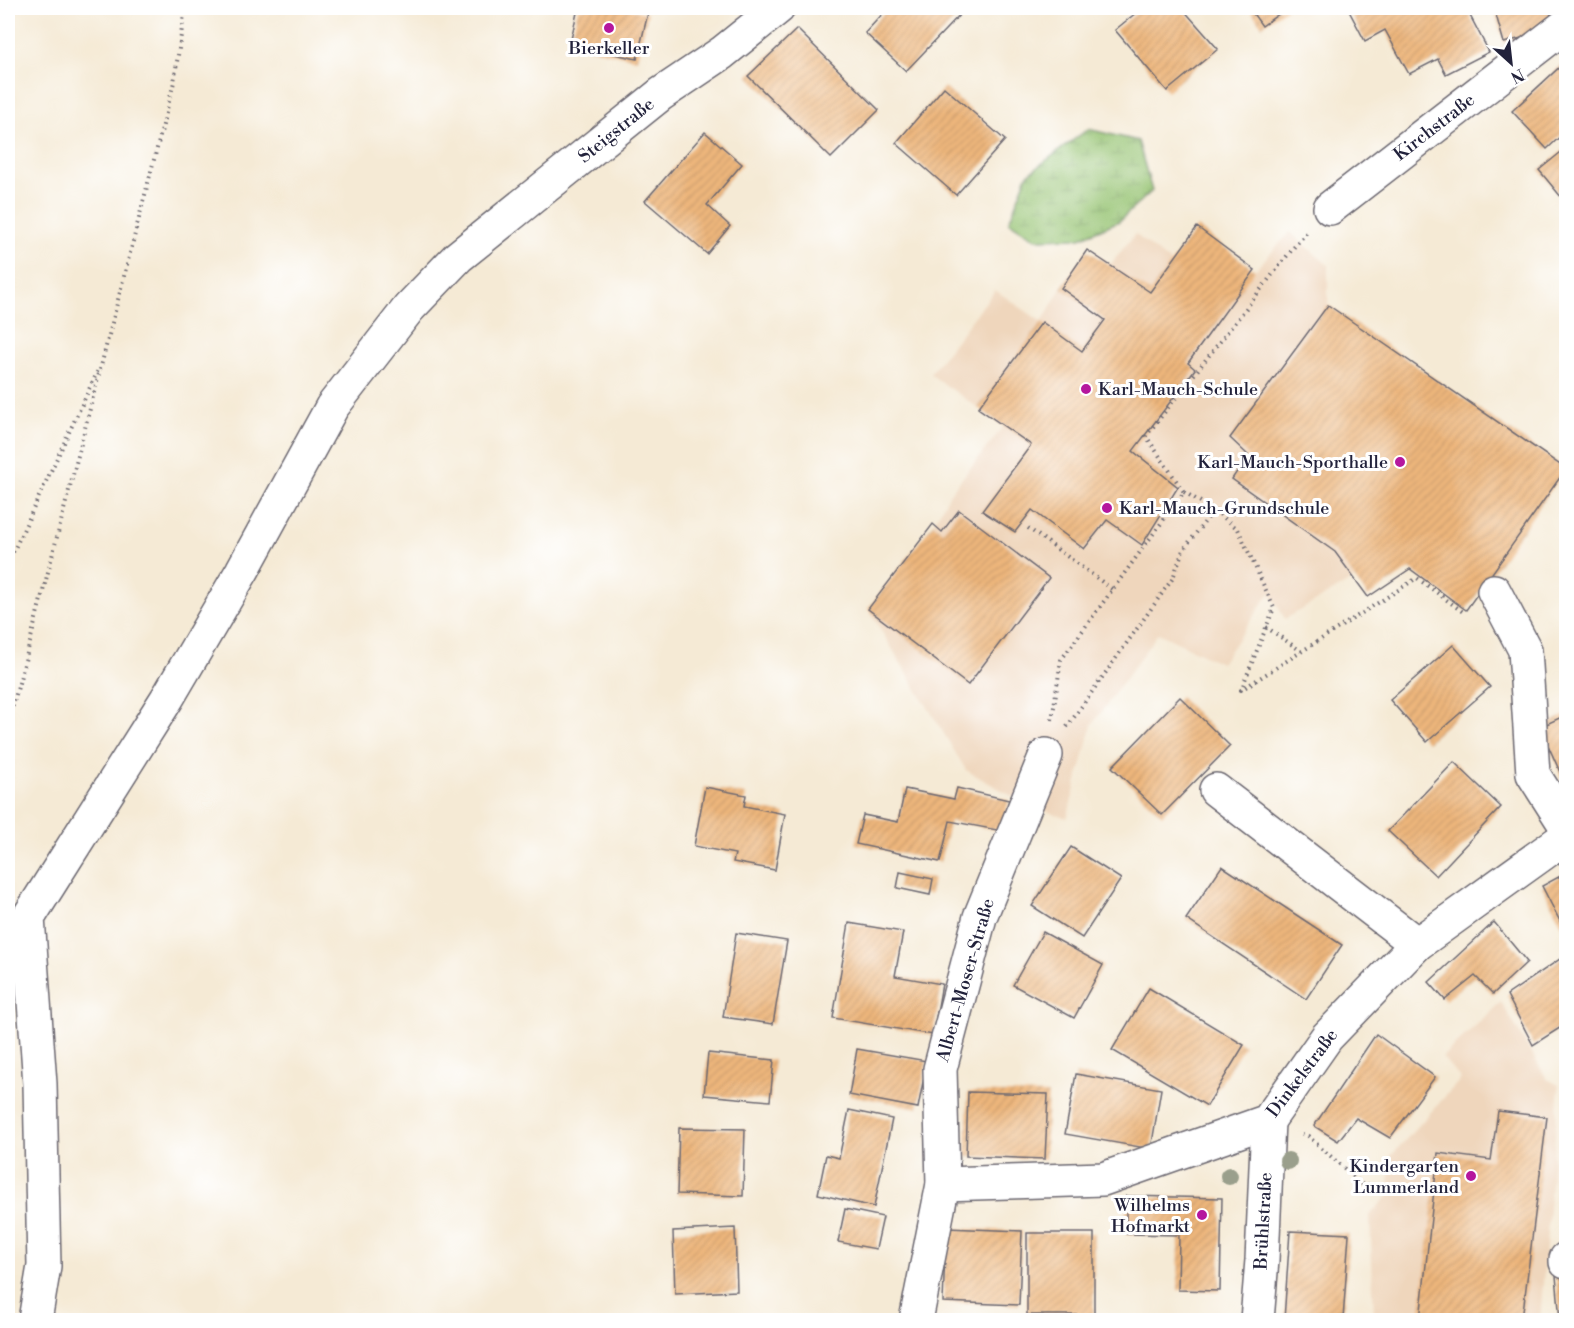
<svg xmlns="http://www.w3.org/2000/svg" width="1574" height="1328" font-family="'Libre Bodoni',serif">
<defs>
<pattern id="wetland-marsh" width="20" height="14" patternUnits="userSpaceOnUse" patternTransform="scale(1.5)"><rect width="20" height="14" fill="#94c270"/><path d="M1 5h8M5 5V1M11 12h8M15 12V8" fill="none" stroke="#7fa662"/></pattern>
<pattern id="building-hatch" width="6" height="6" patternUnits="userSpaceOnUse" patternTransform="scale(1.5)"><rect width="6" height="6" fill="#edb67c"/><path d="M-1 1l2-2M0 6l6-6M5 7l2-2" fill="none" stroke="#cb9c6c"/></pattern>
</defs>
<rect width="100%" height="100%" fill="#fff"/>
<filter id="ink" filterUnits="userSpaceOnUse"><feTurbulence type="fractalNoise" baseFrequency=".0167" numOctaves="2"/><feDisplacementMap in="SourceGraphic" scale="12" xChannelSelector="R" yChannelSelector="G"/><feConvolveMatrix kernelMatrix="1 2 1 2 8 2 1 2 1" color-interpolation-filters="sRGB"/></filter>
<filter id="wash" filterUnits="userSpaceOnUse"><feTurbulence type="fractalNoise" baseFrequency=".008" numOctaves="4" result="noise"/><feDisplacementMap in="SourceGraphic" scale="24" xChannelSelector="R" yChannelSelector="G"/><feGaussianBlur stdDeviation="1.35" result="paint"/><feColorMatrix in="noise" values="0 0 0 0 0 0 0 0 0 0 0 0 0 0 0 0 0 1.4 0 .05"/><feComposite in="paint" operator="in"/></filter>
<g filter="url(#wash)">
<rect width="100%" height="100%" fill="#f5ead5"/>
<g fill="#efd6bc">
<polygon points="1197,227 1255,270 1290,232 1328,265 1328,305 1248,455 1233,479 1335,552 1354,579 1285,619 1270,593 1221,663 1158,633 1092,725 1067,818 1026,804 966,770 868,609 933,524 951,492 1004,426 930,374 995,290 1042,322 1061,288 1087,250 1110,265 1135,234 1171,263"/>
<polygon points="1501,1002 1547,1079 1559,1085 1540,1320 1401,1320 1401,1316 1374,1316 1370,1215 1389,1195 1390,1157 1461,1079 1442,1057"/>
</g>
<polygon fill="url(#wetland-marsh)" stroke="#5b7256" stroke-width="1.5" points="1088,129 1138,141 1152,191 1119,221 1080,238 1036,239 1009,222 1027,175"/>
<g id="blocks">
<g fill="url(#building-hatch)">
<polygon points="578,8 625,8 648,13 637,59 570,44"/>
<polygon points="888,8 966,8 906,71 865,33"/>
<polygon points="1142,8 1182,8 1218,49 1167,91 1115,30"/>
<polygon points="1249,8 1287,8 1262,26"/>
<polygon points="1352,8 1466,8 1489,52 1446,74 1438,59 1409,74 1385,30 1365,41 1348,9"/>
<polygon points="1494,8 1549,8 1555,28 1504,43"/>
<polygon points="797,29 879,110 831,158 748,76"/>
<polygon points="1564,63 1566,66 1566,131 1547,149 1512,111"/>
<polygon points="944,87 1005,140 956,195 896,143"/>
<polygon points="705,132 742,164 707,205 730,226 707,254 645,201"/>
<polygon points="1566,148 1566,203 1539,170"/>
<polygon points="1197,227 1255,270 1188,363 1195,369 1133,451 1178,487 1142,545 1107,520 1084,549 1032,510 1015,532 982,511 1031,445 978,408 1042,322 1082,351 1105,320 1061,288 1087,250 1150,292"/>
<polygon points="1328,305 1566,469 1466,610 1410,569 1368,597 1335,552 1232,479 1248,455 1230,438"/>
<polygon points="959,510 1049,578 968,685 868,609 933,524 942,532"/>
<polygon points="1453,645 1490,687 1427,742 1390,700"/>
<polygon points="1180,697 1230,746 1162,815 1112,767"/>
<polygon points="1566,715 1566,780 1564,781 1540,727"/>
<polygon points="1454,762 1501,807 1436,876 1388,831"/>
<polygon points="705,787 746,795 744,806 785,814 775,870 733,862 735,854 694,846"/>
<polygon points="957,788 1009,800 1002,831 950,821 940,862 856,844 863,815 898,822 905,789 954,799"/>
<polygon points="1071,847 1121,879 1082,938 1032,906"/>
<polygon points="1222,866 1342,945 1306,999 1186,919"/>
<polygon points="900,872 933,879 930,895 897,888"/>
<polygon points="1566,873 1566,933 1542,886"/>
<polygon points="1494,922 1527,962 1493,994 1475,976 1445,1000 1429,982"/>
<polygon points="849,923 903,932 895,976 942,984 933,1035 833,1018"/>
<polygon points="1043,932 1103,965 1074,1018 1013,985"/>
<polygon points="736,933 787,941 773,1024 723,1017"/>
<polygon points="1566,955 1566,1024 1533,1045 1507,995"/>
<polygon points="1149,988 1244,1045 1207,1106 1112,1050"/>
<polygon points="1376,1034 1435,1077 1390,1138 1356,1118 1338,1141 1314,1126"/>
<polygon points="857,1049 927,1061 918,1108 849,1095"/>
<polygon points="708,1053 774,1060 770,1101 704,1095"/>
<polygon points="1076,1074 1161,1089 1151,1149 1065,1134"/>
<polygon points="968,1092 1048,1094 1045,1159 966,1156"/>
<polygon points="849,1110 892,1119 874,1207 818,1194 826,1155 839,1158"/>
<polygon points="1498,1111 1547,1117 1522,1320 1420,1320 1438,1153 1491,1160"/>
<polygon points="679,1128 745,1129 743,1196 677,1194"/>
<polygon points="1126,1196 1222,1198 1220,1291 1178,1290 1179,1235 1126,1234"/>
<polygon points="845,1209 883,1217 876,1249 838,1242"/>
<polygon points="735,1228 737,1291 675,1294 673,1231"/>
<polygon points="946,1228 1022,1231 1019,1305 943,1302"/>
<polygon points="1290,1231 1349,1234 1343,1320 1284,1320"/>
<rect x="1027" y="1233" width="67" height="82"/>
<polygon points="1566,1275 1566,1320 1560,1320 1556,1276"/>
</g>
</g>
</g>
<g filter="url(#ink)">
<use href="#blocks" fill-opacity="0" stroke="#6c6871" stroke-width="1.5"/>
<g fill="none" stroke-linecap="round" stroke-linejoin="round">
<g stroke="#6c6871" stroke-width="36">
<g id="minor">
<polyline points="1330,208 1566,25"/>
<polyline points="1494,591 1525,650 1533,774 1566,826"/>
<polyline points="1216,790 1417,944"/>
<polyline points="943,1184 1103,1179 1268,1121 1327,1037 1417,944 1566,837"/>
<polyline points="1566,1259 1566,1262"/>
<polyline points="35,1320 44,1266 40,1084 28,918 168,697 242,571 332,407 409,308 458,257 661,94 722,53 778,8"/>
<polyline points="916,1320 943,1184 940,1069 980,917 1046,755"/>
<polyline points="1257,1320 1262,1260 1268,1121"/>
</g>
</g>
<g stroke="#6c6871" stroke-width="4" stroke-dasharray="1.5 4.5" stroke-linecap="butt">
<polyline points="1184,492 1214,510 1238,529 1274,608 1241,690 1417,578 1463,612"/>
<polyline points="1028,528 1112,589"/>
<polyline points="8,563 99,368"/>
<polyline points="1266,627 1301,651"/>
<polyline points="1052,720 1061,660 1184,492 1146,436 1294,247 1307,232"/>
<polyline points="8,724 30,642 174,82 185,8"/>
<polyline points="1067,727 1173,578 1183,550 1214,510"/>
<polyline points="1302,1134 1308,1136 1362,1184 1434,1189"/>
</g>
<use href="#minor" stroke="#fff" stroke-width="33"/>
</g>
<g fill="#9a9f8c">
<circle cx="1288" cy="1161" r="9"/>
<circle cx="1229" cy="1176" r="9"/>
</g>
</g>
<g fill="#b5179e" stroke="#fff" stroke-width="2">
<circle cx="609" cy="28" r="6"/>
<circle cx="1086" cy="389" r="6"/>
<circle cx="1400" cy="462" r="6"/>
<circle cx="1107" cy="508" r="6"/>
<circle cx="1471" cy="1176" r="6"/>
<circle cx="1202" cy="1215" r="6"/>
</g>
<g text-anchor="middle" stroke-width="6" stroke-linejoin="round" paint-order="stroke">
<g font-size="18" fill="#22223b" stroke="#fff" text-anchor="end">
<text x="609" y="54" text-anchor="middle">Bierkeller</text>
<text x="1098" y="395" text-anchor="start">Karl-Mauch-Schule</text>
<text x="1388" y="468">Karl-Mauch-Sporthalle</text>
<text x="1119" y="514" text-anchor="start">Karl-Mauch-Grundschule</text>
<text x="1459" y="1172">Kindergarten<tspan x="1459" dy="21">Lummerland</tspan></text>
<text x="1190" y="1211">Wilhelms<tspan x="1190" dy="21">Hofmarkt</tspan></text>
</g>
<g font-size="18" fill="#22223b" stroke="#fff">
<text transform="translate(1434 127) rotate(-38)" y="6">Kirchstraße</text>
<text transform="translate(616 130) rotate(-39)" y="6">Steigstraße</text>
<text transform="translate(965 980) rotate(-74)" y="6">Albert-Moser-Straße</text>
<text transform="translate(1302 1073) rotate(-53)" y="6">Dinkelstraße</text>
<text transform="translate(1263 1221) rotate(-87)" y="6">Brühlstraße</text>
</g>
</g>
<rect width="1574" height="1328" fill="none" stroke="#fff" stroke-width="30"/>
<g transform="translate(1511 63) rotate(153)" stroke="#ffffff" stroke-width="4.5" paint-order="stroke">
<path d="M0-4.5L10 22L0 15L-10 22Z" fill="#22223b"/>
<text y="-9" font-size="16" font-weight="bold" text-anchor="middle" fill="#22223b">N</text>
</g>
</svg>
